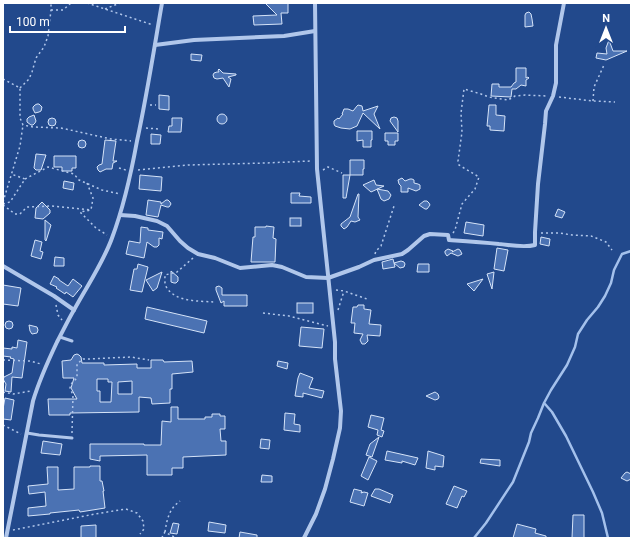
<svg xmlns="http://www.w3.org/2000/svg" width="634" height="541" font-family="Roboto,sans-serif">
<rect width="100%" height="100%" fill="#22498c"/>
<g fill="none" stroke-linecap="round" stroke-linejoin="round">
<g stroke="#a4c1ec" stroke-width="2.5">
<polyline points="545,404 552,412 566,436 593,492 602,513 608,538"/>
<polyline points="474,538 486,523 513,482 529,442 531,433 538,418 544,403 551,390 567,365 575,347 578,334 587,320 598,307 605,296 611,283 614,270 622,254 631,251"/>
</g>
</g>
<g fill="#4b72b3" stroke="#d5e3f8" fill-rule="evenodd">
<polygon points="265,3 288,3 288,13 281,13 282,24 254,25 253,16 277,15"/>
<polygon points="529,12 531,14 532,19 533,26 525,27 525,15 526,13"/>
<polygon points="609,40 613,51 627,51 606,60 596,58 597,53 607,54 606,48"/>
<polygon points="191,54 202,55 201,61 191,60"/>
<polygon points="516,68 526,68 526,78 528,77 529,78 526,80 526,86 521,85 516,89 512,89 511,97 491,96 492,84 499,84 499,87 511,87 514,83 516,82"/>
<polygon points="219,69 223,73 236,74 236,75 228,77 231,79 229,87 223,78 217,79 214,78 213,75 214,73 217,72 219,72 218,70"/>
<polygon points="159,95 169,96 169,110 159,109"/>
<polygon points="37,104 39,104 42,107 41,111 39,112 35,113 33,109 33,107 35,105"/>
<polygon points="358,105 362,106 363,111 378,106 374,114 380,129 363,113 357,126 350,129 341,128 335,126 334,124 334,121 338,118 339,119 343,114 342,114 344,109 348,109 353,111 357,106"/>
<polygon points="489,105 496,105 496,115 505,116 504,131 490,130 490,126 487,126"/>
<circle cx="222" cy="119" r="5"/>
<polygon points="34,115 36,121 35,123 33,125 31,125 27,122 27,119 29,117"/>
<polygon points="394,117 397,118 398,121 398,132 390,121 391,118"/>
<circle cx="52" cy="122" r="4"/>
<polygon points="172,118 182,118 181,132 168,132 169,126 172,126"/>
<polygon points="357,131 372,131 372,140 371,140 371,147 363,147 363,140 357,141"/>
<polygon points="385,133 398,133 398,141 395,141 395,145 388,145 388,141 385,141"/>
<polygon points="151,134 161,135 160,144 151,144"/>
<circle cx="82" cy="144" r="4"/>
<polygon points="105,140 116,141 113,161 117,161 113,163 112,169 106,169 100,172 98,170 97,167 99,165 102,164"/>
<polygon points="36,154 46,155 41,170 36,170 34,168"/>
<polygon points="54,156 76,156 76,168 72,168 72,171 62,171 62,167 54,167"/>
<polygon points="350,160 364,160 364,169 363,169 363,175 350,175"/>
<polygon points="140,175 162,177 161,191 139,189"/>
<polygon points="343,175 350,175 346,198 343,198"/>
<polygon points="402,178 405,181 410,179 412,179 414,180 414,183 418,184 420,185 420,189 416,191 408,188 408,192 401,192 401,186 399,184 398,180"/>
<polygon points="374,180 376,185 384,186 371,192 363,185"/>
<polygon points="64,181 74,183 73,190 63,188"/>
<polygon points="377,189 388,191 391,195 389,199 384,201 381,199"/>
<polygon points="291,193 300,193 299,196 311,197 311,203 291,203"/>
<polygon points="358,194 359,194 358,217 360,220 355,222 351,221 347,227 344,229 341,226 341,224 350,217"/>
<polygon points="148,200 161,202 161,204 166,200 168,200 170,202 171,204 169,207 167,207 161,205 158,217 146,215"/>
<polygon points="424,201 427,201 429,203 430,205 427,209 425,209 419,205"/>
<polygon points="42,202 50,210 50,213 43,219 35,218 36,208"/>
<polygon points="558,209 565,212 562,218 555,216"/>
<rect x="290" y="218" width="11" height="8"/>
<polygon points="45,220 51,225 46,241 45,240"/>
<polygon points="466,222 484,225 483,236 464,233"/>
<polygon points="266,226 274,227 273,238 276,239 275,262 251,262 253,237 255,237 255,227 266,227"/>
<polygon points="141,227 148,228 148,230 163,232 162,239 159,238 159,245 157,247 154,247 147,242 144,258 126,254 129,241 140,243"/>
<polygon points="541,237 550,239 549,246 540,244"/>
<polygon points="35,240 42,242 40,251 43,252 41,259 31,256"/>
<polygon points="497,248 508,250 504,271 494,269"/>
<polygon points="448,249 453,251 452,252 458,249 460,250 462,254 458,256 451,253 447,256 445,253 445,251"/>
<polygon points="55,257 64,258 64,266 54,266"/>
<polygon points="393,259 394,263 401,261 404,262 405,264 404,267 400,268 394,263 395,267 383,269 382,262"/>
<polygon points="138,264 148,267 142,292 130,290 134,269 137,269"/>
<polygon points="418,264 429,264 429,272 417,272"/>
<polygon points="171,271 178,277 178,281 176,283 174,283 171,282"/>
<polygon points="162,272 157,288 153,291 146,280"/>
<polygon points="494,272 492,289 487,274"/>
<polygon points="54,276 59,279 59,280 68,286 73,279 82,286 73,297 66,292 65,294 56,288 57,287 50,284"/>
<polygon points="483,279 474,291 467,284"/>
<polygon points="3,285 21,288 18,306 3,304"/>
<polygon points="219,286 222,288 222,295 247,295 247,306 224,306 224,301 221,303 216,290 216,287"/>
<rect x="297" y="303" width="16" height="10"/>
<polygon points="358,305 364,305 364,309 371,310 369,324 381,325 380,336 367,335 368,341 365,344 362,344 360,340 363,334 354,333 355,323 351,323 353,307 357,307"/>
<polygon points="147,307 207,321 204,333 145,319"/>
<circle cx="9" cy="325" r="4"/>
<polygon points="29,325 37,327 38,330 37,333 32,334 30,331"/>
<polygon points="301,327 324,329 322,348 299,346"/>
<polygon points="18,340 27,342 22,378 12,377 11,392 5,391 6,384 3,379 4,377 12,373 14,359 10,358 11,357 3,356 3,348 12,349 12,347 17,348"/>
<path d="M77,354l2,1 2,2 1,6h22v2l33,-1v4h14v-8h12l1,2 28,-1 1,11 -21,2v15h-2v14l-18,1 -1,-6 -12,-1v15l-69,1v2h-21l-1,-16h29l-6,-11 3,-10h-11l-1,-17 9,-1 3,-5zM97,379h11v3h4l-1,20h-11v-11h-3zM132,381v13h-14v-12z"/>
<polygon points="278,361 288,363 287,369 277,366"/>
<polygon points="300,373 313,378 309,388 324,391 322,398 303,393 303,397 295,396 298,378"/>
<polygon points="435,392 438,394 439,397 438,399 435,400 426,396"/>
<polygon points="5,398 14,400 11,420 3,419 3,409"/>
<polygon points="171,407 178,407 178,419 205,419 205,417 212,417 212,414 220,414 220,416 225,416 225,429 220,429 221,441 226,441 226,455 183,457 183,468 172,468 172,475 147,475 147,455 100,456 100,461 90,459 90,444 144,444 144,445 161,445 162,421 171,422"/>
<polygon points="285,413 295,414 294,424 300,425 300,432 284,430"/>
<polygon points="371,415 384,418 381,430 384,431 382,437 377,435 378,430 368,427"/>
<polygon points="379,437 372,457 366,455 370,444"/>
<polygon points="261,439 270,440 269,449 260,448"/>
<polygon points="43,441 62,444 60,455 41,453"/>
<polygon points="387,451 418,458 415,465 402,461 402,463 385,460"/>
<polygon points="428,451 444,456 443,467 435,466 435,470 426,468"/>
<polygon points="369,457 377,461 368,480 361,476"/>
<polygon points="481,459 500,460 500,466 480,463"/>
<polygon points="90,466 100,466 100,481 102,481 104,491 103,491 105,508 80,512 79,510 50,513 50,514 28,516 28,508 46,506 45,492 29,494 28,486 48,484 47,467 58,467 58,490 74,489 74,467 90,467"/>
<polygon points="627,472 631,474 631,479 627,481 621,478 625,473"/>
<polygon points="262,475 272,476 272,482 261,482"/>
<polygon points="454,486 467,491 464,497 462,496 457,508 446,504"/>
<polygon points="354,489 362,491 361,493 364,492 368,493 364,506 350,502"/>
<polygon points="375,489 379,489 393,495 390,503 371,496"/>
<polygon points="573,515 584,515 584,538 572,538"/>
<polygon points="209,522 226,525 225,533 208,531"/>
<polygon points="173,523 179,524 177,534 170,533"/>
<polygon points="517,524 536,529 535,533 546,536 546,538 513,538"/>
<polygon points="96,525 96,538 81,538 81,526"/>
<polygon points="240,532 257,535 257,538 239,538"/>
</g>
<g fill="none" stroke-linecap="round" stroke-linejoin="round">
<g stroke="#b1c7eb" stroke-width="1.5" stroke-dasharray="2 3" stroke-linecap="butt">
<polyline points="87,3 153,25"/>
<polyline points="105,9 120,3"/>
<polyline points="51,10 63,10 71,3"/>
<polyline points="3,79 20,88 20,118 23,125 33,127 61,128 111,139 131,141"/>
<polyline points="20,88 29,79 32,72 36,58 44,47 48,36 51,10 51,3"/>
<polyline points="559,97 593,101 615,102"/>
<polyline points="593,101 594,87 604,65"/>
<polyline points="150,105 156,105"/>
<polyline points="146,128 158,129"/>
<polyline points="119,168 126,170"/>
<polyline points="138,170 188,165 265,163 311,161"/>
<polyline points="323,170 328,167 342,173"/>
<polyline points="25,179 48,167 74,174 79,180 102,190 120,194"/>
<polyline points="87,183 93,198 91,210 80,212 96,228 107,235"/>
<polyline points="3,202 20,146 23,125"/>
<polyline points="3,204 10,202 25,179 11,174"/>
<polyline points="3,205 15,214 20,214 27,207 52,206 91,210"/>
<polyline points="453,233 455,230 462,204 475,189 479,177 459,165 458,161 462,132 461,113 464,89 481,94 489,97 508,100 515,96 525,95 547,96"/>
<polyline points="541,233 559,233 572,235 591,236 606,242 612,250"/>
<polyline points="375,254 376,251 381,246 394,206"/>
<path d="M193,258l-16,14 -12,3c0,4 -1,9 2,13 9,14 32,13 47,14"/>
<polyline points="336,290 344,291 367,299"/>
<polyline points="56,305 58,315 62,320"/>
<polyline points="338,310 344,291"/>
<polyline points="263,313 289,316 328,326"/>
<polyline points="3,360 30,361 41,364"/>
<polyline points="3,392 13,394 31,391"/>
<polyline points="3,425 21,434"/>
<polyline points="72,433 73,395 70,388 71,384 77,378 77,364 83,359 88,359 131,357 149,360"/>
<polyline points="13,530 95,514 126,509 137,513 143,521 144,529 140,534"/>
<path d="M165,532c2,-13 4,-23 15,-31"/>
<polyline points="162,538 163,535 165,532 176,538"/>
</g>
<g stroke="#b1c7eb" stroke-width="3">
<polyline points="60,337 72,341"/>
<polyline points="27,433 39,435 72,438"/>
</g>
<g stroke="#b1c7eb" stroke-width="4">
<polyline points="155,45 194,40 284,36 315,31"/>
<path d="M120,215l15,1 22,5 10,5 13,15 8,7 10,6 17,4 25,10 32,-3 10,2 24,10 22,1 31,-11 15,-7 28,-6 6,-4 16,-14 6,-2 18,1 1,5c16,1 33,2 50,4 12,1 24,4 36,1v-13l3,-48 7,-60 1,-13 7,-15 3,-13v-38l8,-42"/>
<polyline points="3,266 54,296 74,310"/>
<path d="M6,538l27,-137c6,-20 15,-40 24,-59 6,-11 11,-22 17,-32 13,-24 29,-47 38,-72 12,-32 19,-64 25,-97 10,-46 17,-92 25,-138"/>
<polyline points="304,538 316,514 325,489 333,459 340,428 341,411 335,359 335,342 317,169 315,3"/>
</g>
</g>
<rect width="634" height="541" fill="none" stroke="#ffffff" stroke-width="8"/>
<g transform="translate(606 28)" stroke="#22498c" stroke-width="3" paint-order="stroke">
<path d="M0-3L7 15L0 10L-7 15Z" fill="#ffffff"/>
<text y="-6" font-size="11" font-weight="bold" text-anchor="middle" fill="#ffffff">N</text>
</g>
<path d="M10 26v6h115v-6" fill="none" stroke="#ffffff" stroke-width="2"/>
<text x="16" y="26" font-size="12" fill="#ffffff" stroke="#22498c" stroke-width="3" paint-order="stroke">100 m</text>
</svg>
